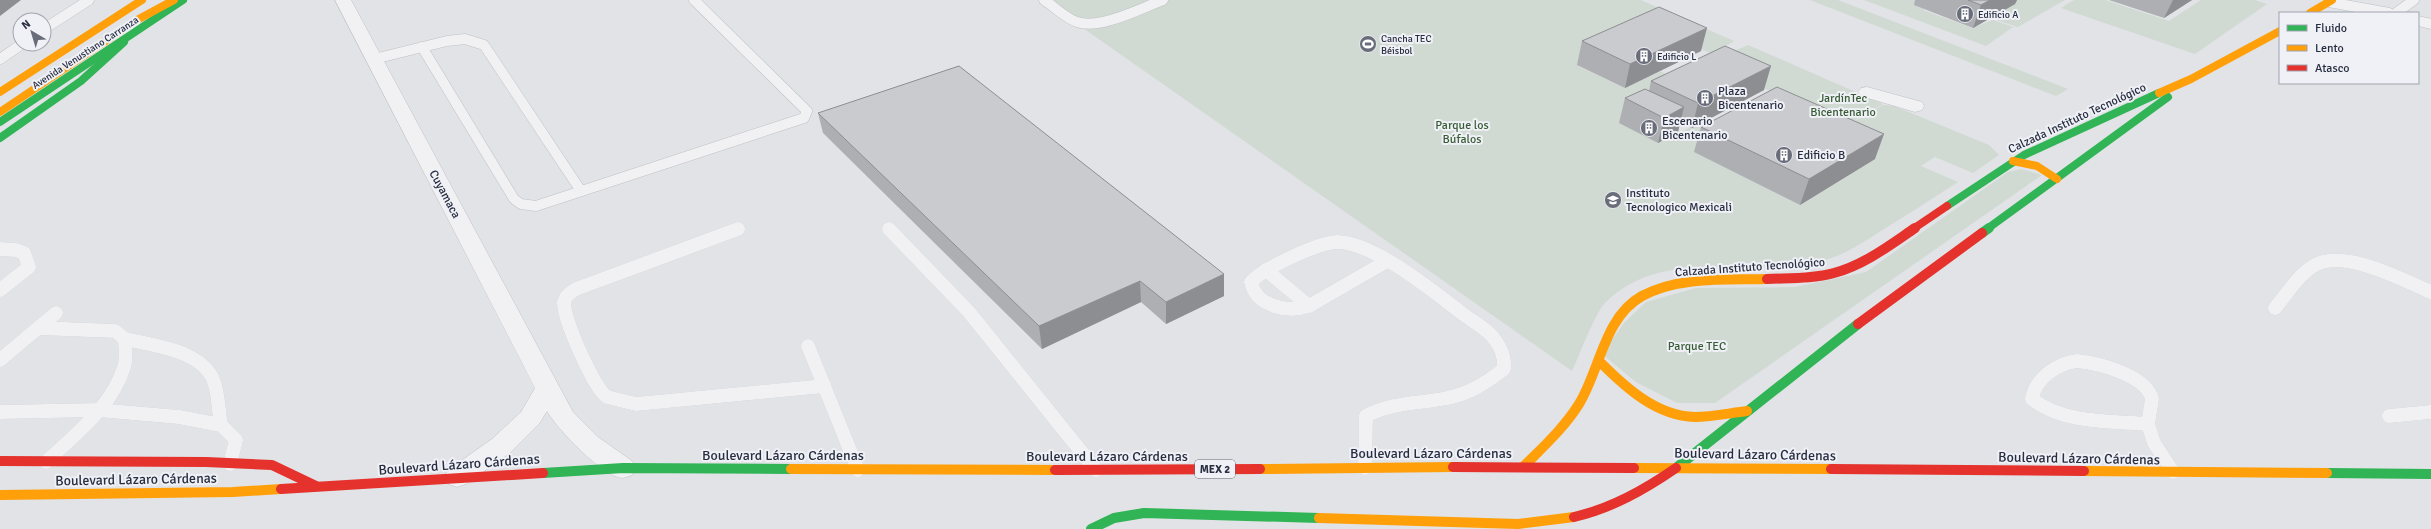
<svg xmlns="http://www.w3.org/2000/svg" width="2431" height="529" font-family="Signika,sans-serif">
<rect width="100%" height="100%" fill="#e1e3e7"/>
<g fill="#d0dad2">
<path d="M1043,0h598l93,41 -21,13 -59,-24 -76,36 47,22 35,-17 29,14 -31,58 51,-25 22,11 -36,23 105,53 74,-46 -30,-32 39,-22 11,1 95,39 10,10 -26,18 -38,-16 -14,9 37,16c-25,16 -49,32 -74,47 -19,12 -37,25 -59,31 -70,20 -162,-16 -220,43 -11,12 -25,51 -33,68z"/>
<polygon points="1810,0 1838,0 2068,89 2056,96"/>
<polygon points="1864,0 1922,0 1925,9 1923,10 1972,28 1993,20 2013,27 1986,46"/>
<polygon points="2005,0 2065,0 2018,27 1991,18"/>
<polygon points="2074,0 2105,0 2169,21 2201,0 2255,0 2267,4 2195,54 2061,8"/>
<polygon points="1748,45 1883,104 1846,125 1708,63"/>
<polygon points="2021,169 2042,175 1715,403 1677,403 1636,382 1602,354 1624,323 1646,302 1696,288 1795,287 1866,272 2008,172"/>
</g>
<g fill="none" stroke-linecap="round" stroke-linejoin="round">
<g stroke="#bfc1c5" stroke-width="11">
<g id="lane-far1">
<path d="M1044,0c11,7 21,18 33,22 23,8 64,-14 86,-22"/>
<polyline points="2329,2 2389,13"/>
<polyline points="2396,13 2414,0"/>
<polyline points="2418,21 2431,24"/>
<polyline points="44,29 89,0"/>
<polyline points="422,47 514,199 521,204 536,206 804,118 807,111 694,0"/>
<polyline points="0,59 22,44"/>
<polyline points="374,59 447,41 465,39 484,45 581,191"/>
</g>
</g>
<g stroke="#bfc1c5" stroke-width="14">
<g id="lane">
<path d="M738,229l-162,60c-5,3 -11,7 -12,13 -1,17 30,86 43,95l29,7 188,-18"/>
<polyline points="889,229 969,312 1096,470"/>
<polyline points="0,249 16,250 24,253 29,267 0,290"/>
<polyline points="1266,270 1309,306 1387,261"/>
<path d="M1309,306c-20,7 -53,1 -58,-24 13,-14 68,-40 87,-40 37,1 96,50 125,72 9,7 21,13 29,22 8,10 13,19 12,33 -18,14 -35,25 -57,29 -28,6 -55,4 -81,18l-1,52"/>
<path d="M2275,308c12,-14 25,-36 42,-44 30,-14 86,16 114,28"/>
<path d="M38,328l77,3 10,8c0,9 2,19 -1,28 -12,40 -50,68 -78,95"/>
<path d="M125,339c27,6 75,11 88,40 6,14 5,31 8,46"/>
<polyline points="808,346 858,470"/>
<polyline points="0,360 56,313"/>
<path d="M2077,361c21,2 69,14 75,38l-4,25c-38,-3 -84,0 -116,-25 3,-21 26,-36 45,-38z"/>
<polyline points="0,412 98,410 179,417 221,425 236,440 230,464"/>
<polyline points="2389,416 2431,412"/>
<polyline points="2148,424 2154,443 2173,472"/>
</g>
</g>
<g stroke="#bfc1c5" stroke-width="1">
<g id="street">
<path d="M335,0h16l222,412 25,25 34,24 4,7 -4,7c-2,1 -6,2 -9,3 -19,0 -67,-50 -76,-67l-8,13 -29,29 -44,31 -9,3 -9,-3 -4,-7 4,-7 44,-31 29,-27 14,-24z"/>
<polygon points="1867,87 1922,102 1924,106 1922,110 1915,112 1861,96 1858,92 1861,88"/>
</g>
</g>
<use href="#lane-far1" stroke="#f1f1f3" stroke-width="10"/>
<use href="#lane" stroke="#f1f1f3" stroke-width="14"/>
<use href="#street" fill="#f1f1f3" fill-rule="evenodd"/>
<g stroke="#30b455" stroke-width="8">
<polyline points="0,122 183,0"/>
<polyline points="0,138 81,81 124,42"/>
<polyline points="1947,206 2024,155 2159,93"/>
<polyline points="1987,229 2168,97"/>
</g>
<g stroke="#30b455" stroke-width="10">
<polyline points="1982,233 1989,228"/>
<polyline points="1676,468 1858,324"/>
<polyline points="543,473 623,468 791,469"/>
<polyline points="2327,473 2431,474"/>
<polyline points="1091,529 1114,518 1144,513 1319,518"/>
</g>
<g stroke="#ff9f0a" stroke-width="8">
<polyline points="2310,13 2332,0"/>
<polyline points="0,92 142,0"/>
<polyline points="2159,93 2191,79 2280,31"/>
<polyline points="0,112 137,20 174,0"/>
<polyline points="2013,161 2037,166 2057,179"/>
</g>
<g stroke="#ff9f0a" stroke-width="10">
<path d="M1599,361c26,26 57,55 96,56 17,0 35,-4 52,-6"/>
<path d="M1523,467c20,-20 41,-39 56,-63 21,-34 25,-87 63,-108 37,-20 85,-16 125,-17"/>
<polyline points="1634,468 1831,469"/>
<polyline points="791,469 1055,470"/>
<polyline points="1260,469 1453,467"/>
<polyline points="2084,471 2327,473"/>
<polyline points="0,495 233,492 281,489"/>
<polyline points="1319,518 1518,524 1574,517"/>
</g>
<polyline stroke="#e5322d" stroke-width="8" points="1913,229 1947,206"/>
<g stroke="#e5322d" stroke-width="10">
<path d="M1767,279c22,-1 46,0 67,-6 30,-8 56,-28 81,-45"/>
<polyline points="1858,324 1982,233"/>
<polyline points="0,461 206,462 272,465 316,486"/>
<polyline points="1453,467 1634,468"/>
<polyline points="1831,469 2084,471"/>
<polyline points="1055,470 1260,469"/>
<polyline points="281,489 543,473"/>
<path d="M1574,517c38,-9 70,-27 102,-49"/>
</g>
</g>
<g fill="#adafb2">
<polygon points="1915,0 2017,0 2015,4 1973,28 1914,5"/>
<polygon points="2109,0 2192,0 2164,18"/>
<polygon points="1582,41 1701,51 1625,88 1577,65"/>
<polygon points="1651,81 1764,90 1692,128 1680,122 1678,132 1658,143 1619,123 1625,98 1649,91"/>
<polygon points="818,113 1224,274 1224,296 1166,324 1141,302 1042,349 823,133"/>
<polygon points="1701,127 1875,159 1800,205 1694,152"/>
</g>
<g fill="#8d8e91">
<polygon points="0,0 21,0 0,16"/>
<polygon points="1990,0 2017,0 2015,4 1973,28 1981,5"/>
<polygon points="2173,0 2192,0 2164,18"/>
<polygon points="1707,28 1701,51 1625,88 1630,64"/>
<polygon points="1771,66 1764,90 1692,128 1698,103"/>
<polygon points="1684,107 1678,132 1658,143 1664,118"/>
<polygon points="1884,134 1875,159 1800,205 1809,179"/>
<polygon points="1224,274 1224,296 1166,324 1166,302"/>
<polygon points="1140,281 1141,302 1042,349 1039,326"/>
</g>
<g fill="#c9cbcf" stroke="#8d8e91">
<polygon points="1968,0 1990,0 1981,5"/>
<polygon points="1659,7 1707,28 1630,64 1582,41"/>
<polygon points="1725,46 1771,66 1698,103 1651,81"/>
<polygon points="959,66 1224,274 1166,302 1140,281 1039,326 818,113"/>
<polygon points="1777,87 1884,134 1809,179 1701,127"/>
<polygon points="1645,89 1684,107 1664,118 1625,98"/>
</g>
<defs>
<g id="building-disc" transform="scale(0.9)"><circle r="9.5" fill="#696d7a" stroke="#eff1f6"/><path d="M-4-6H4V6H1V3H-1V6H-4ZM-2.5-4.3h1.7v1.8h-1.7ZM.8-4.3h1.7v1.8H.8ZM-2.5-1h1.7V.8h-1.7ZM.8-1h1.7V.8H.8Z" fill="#fff"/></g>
<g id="stadium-disc" transform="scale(0.9)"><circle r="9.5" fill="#696d7a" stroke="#eff1f6"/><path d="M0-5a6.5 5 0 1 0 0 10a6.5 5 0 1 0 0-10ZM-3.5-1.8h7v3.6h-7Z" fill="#fff"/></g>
<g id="university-disc" transform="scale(0.9)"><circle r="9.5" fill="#696d7a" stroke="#eff1f6"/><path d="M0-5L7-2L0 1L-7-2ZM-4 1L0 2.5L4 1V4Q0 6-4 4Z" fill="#fff"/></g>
</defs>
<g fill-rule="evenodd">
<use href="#building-disc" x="1965" y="14"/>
<use href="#stadium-disc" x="1368" y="44"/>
<use href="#building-disc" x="1644" y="56"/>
<use href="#building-disc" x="1705" y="98"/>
<use href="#building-disc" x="1649" y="128"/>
<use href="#building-disc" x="1784" y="155"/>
<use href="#university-disc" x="1613" y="200"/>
</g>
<g text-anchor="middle" stroke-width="4" stroke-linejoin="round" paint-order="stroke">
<g font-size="10" fill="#282e40" stroke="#eff1f6" text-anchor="start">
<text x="1978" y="18">Edificio A</text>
<text x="1381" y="42">Cancha TEC<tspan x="1381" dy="12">Béisbol</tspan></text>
<text x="1657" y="60">Edificio L</text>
</g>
<g font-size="10" fill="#282e40" stroke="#eff1f6">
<text transform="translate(85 52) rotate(-33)" y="4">Avenida Venustiano Carranza</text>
</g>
<rect fill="#eff1f6" stroke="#646877" stroke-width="1" x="1195" y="460" width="40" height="18" rx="3"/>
<g font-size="11" font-weight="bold" fill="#282e40">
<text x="1215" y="473">MEX 2</text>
</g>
<g font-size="12" fill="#282e40" stroke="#eff1f6" text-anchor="start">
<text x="1718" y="95">Plaza<tspan x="1718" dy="14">Bicentenario</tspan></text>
<text x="1662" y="125">Escenario<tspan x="1662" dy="14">Bicentenario</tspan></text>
<text x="1797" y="159">Edificio B</text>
<text x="1626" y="197">Instituto<tspan x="1626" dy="14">Tecnologico Mexicali</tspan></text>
</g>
<g font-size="12" fill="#385c35" stroke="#eff1f6">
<text x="1843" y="102">JardínTec<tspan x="1843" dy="14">Bicentenario</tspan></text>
<text x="1462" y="129">Parque los<tspan x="1462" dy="14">Búfalos</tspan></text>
<text x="1697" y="350">Parque TEC</text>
</g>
<g font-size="12" fill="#282e40" stroke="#eff1f6">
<text transform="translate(2077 118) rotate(-25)" y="4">Calzada Instituto Tecnológico</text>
<text transform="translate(445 194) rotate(62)" y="4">Cuyamaca</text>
<text transform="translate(1750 267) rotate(-4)" y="4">Calzada Instituto Tecnológico</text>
</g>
<g font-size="14" fill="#282e40" stroke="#eff1f6">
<text x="1431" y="458">Boulevard Lázaro Cárdenas</text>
<text transform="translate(1755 454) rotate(1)" y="5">Boulevard Lázaro Cárdenas</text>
<text x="783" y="460">Boulevard Lázaro Cárdenas</text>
<text x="1107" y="461">Boulevard Lázaro Cárdenas</text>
<text transform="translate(2079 458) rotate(1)" y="5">Boulevard Lázaro Cárdenas</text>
<text transform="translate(459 464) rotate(-4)" y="5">Boulevard Lázaro Cárdenas</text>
<text transform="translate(136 479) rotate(-1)" y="5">Boulevard Lázaro Cárdenas</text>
</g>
</g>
<rect x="2279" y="12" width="140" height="72" fill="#eff1f6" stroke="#9fa3ad"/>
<rect x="2287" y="25" width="20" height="6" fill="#30b455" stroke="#9fa3ad"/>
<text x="2315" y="32" font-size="12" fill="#282e40">Fluido</text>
<rect x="2287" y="45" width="20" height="6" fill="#ff9f0a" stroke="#9fa3ad"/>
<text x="2315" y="52" font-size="12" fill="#282e40">Lento</text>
<rect x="2287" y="65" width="20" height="6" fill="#e5322d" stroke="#9fa3ad"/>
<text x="2315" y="72" font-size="12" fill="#282e40">Atasco</text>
<g transform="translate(32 32) rotate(322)"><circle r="19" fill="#eff1f6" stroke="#9fa3ad"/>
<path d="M0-3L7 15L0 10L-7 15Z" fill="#696d7a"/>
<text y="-6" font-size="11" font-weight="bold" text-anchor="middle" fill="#282e40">N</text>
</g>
</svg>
